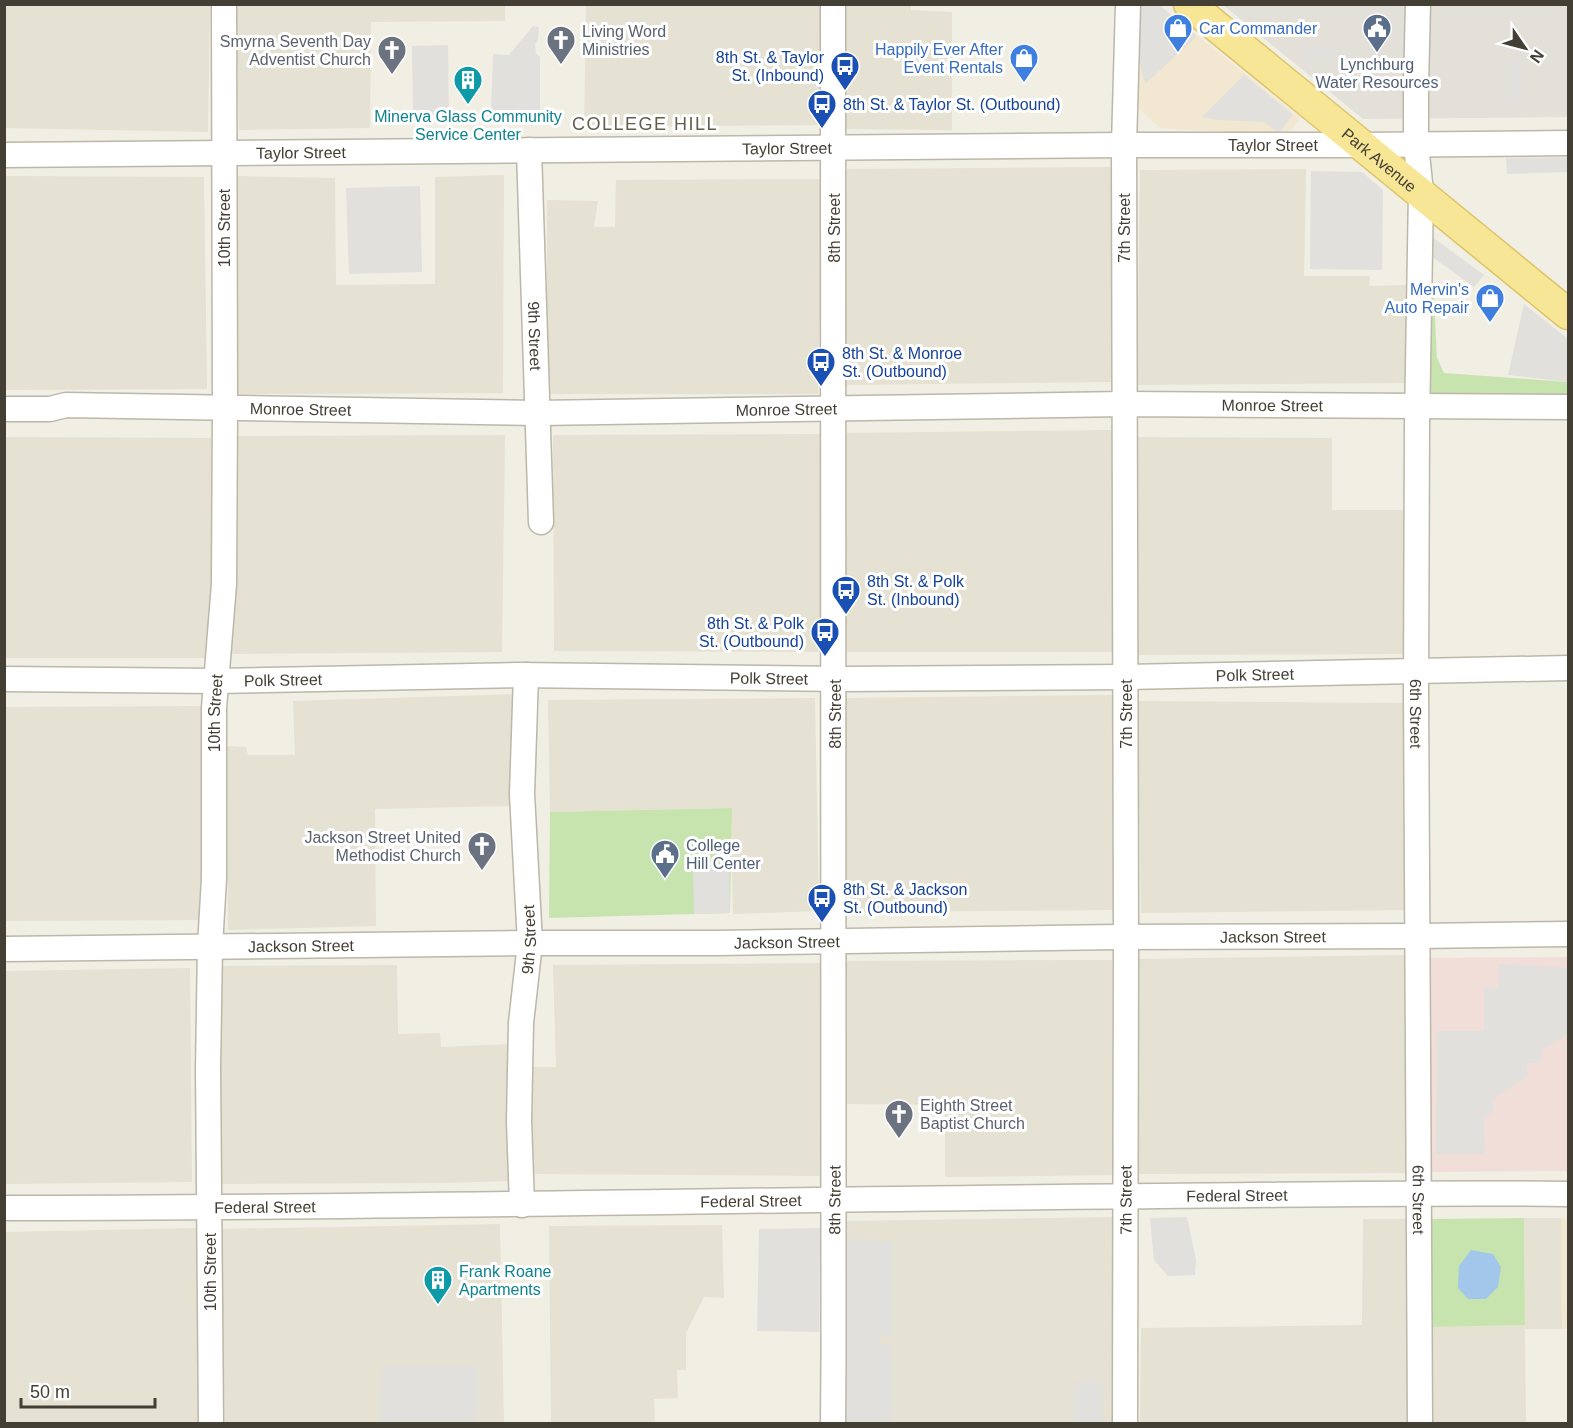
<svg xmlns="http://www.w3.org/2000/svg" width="1573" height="1428" font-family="Helvetica,sans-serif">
<rect width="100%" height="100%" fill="#f1eee4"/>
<g fill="#e5e1d3">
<polygon points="5,4 210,5 208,132 5,128"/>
<polygon points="236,5 505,5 505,21 371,22 370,128 239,130"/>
<polygon points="586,5 820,5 820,125 584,127"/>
<polygon points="846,5 911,5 911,10 952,12 952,130 845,129"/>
<polygon points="1112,167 1112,382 844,385 847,169"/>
<polygon points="1306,169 1304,276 1370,276 1369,286 1406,285 1406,383 1137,385 1140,170"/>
<polygon points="504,175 503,393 234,394 234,176 335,178 336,285 435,284 435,177"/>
<polygon points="5,176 204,177 207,389 5,390"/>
<polygon points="823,179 818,394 547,394 547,200 598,201 594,227 615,227 616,180"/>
<polygon points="1112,430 1113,652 846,652 844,433"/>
<polygon points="821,434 820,652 554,651 553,435"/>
<polygon points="505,435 502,652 231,654 231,436"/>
<polygon points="5,437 211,438 211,658 5,658"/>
<polygon points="1133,437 1332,438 1332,510 1406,510 1406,654 1135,655"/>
<polygon points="514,694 513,806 375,809 376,926 228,930 227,746 246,747 248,755 295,755 293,701"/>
<polygon points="1112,695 1114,910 846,912 846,698"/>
<polygon points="815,698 819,911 733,914 731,808 550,812 548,700"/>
<polygon points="1137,701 1406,703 1406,910 1141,913"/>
<polygon points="204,706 205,920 5,921 4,707"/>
<polygon points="1404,955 1406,1173 1137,1174 1135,959"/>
<polygon points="1112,960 1113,1175 945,1177 945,1105 846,1104 845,961"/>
<polygon points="821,963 821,1176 532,1174 532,1067 556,1067 553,965"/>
<polygon points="397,965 398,1034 440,1033 441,1047 510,1044 511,1181 441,1183 219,1184 219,966"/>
<polygon points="190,968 192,1182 5,1184 5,971"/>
<polygon points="1112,1217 1114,1423 846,1423 844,1221"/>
<polygon points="1524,1218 1561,1218 1562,1329 1525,1329 1526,1423 1426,1423 1425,1327 1525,1325"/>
<polygon points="1363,1219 1411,1219 1410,1423 1140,1424 1141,1328 1362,1325"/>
<polygon points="500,1224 504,1423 225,1423 220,1229"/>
<polygon points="722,1225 724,1298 704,1297 686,1333 686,1370 677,1370 678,1398 654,1399 655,1423 551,1423 549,1226"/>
<polygon points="197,1228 200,1423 5,1423 4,1232"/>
</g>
<g fill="#f2e7d0">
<polygon points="1138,5 1160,5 1300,118 1286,136 1160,128 1133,103"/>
<polygon points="1561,1218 1568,1218 1568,1329 1562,1329"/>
</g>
<polygon fill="#e3e0d9" points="1223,5 1568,5 1568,117 1363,119"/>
<polygon fill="#f1ded8" points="1568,957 1568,1171 1430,1172 1430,958"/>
<g fill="#c7e4af">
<polygon points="1428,277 1433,280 1437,358 1444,373 1568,382 1568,395 1425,395"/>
<polygon points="732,808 730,913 549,918 550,812"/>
<polygon points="1524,1218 1525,1325 1431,1327 1430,1219"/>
</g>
<g fill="#e2e0dd">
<polygon points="1141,5 1159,5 1197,36 1145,84 1135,45"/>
<polygon points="533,26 539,27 538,39 535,44 536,53 540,57 540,110 491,112 493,54 509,55"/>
<polygon points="448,45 449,122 413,122 412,46"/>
<polygon points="1305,47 1336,47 1337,61 1306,62"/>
<polygon points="1524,53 1524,98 1508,108 1508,62"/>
<polygon points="1244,75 1293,115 1279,133 1264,122 1217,120 1202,117"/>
<polygon points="1568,157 1568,172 1507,174 1506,158"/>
<polygon points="1311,171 1362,172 1383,190 1382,270 1310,269"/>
<polygon points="420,186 422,272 349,274 346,188"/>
<polygon points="1431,236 1484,275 1474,287 1427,253"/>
<polygon points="1524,304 1568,339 1568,382 1508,375"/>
<polygon points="729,866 730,913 694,914 693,867"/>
<polygon points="1499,964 1568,968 1568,1034 1542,1050 1541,1063 1527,1063 1527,1077 1494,1098 1492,1113 1484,1118 1485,1154 1436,1154 1437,1031 1484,1031 1484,987 1498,988"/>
<polygon points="1187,1217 1196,1260 1195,1275 1168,1276 1154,1260 1150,1218"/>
<polygon points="820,1228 819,1332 757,1331 759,1229"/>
<polygon points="844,1241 892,1242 892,1336 882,1336 880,1339 880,1343 883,1345 892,1345 892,1423 843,1423"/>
<polygon points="382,1366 477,1366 476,1423 381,1423"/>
<polygon points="1075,1380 1103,1380 1102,1423 1074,1423"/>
</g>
<polygon fill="#a3c7eb" points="1471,1250 1493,1254 1501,1267 1498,1287 1486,1299 1468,1299 1458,1288 1459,1266"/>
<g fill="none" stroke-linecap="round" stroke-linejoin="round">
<g stroke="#bcb7a8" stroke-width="27">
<g id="minor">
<path id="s1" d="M1418,4l-2,81v60l5,47 -4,231 -1,266 4,735"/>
<path id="s2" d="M529,150l12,372"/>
<path id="s3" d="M4,155l1120,-10h236l208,-2"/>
<path id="s4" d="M4,409h46l16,-4 472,8 586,-9 444,3"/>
<path id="s5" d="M4,679l212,2 301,-6 327,4 282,-2 442,-9"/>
<path id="s6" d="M4,949l526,-6h187l400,-6 300,-1 151,-2"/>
<path id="s7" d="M522,1205l-3,-84 2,-98 9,-80 -8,-149 4,-119"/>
<path id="s8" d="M4,1208c386,0 771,-9 1156,-12 136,-1 272,-4 408,-2"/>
<path id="s9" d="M211,1424l-3,-355 2,-123 4,-67v-171l10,-124 1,-176 -1,-404"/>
<path id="s10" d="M833,1424c4,-473 1,-946 0,-1420"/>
<path id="s11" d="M1125,1424l1,-487 -2,-792 4,-141"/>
</g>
</g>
<g stroke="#dcc468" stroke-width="33">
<g id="major">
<path id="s12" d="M1189,4l379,310"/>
</g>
</g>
<use href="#minor" stroke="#fff" stroke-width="24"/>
<use href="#major" stroke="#f8e697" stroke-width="30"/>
</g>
<defs>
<g id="shop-pin" transform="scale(1.5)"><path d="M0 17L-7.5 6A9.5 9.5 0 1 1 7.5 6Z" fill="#3f7fe0" stroke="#fff"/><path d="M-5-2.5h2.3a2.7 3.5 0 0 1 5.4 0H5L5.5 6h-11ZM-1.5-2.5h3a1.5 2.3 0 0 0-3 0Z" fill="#fff"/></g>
<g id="civic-pin" transform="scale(1.5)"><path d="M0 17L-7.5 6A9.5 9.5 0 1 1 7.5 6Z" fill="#5c6f8a" stroke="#fff"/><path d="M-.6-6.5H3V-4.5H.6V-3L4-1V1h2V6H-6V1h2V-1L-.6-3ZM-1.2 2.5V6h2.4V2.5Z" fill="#fff"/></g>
<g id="church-pin" transform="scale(1.5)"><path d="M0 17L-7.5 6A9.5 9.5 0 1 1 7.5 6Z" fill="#6b7280" stroke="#fff"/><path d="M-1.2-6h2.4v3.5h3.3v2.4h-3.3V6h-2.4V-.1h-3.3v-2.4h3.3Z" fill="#fff"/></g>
<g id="bus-pin" transform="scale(1.5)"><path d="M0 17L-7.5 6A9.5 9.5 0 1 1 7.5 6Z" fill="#1a4fb4" stroke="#fff"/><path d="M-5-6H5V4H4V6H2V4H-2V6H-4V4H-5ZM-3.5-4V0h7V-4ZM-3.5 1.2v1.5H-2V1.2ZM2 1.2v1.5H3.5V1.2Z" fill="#fff"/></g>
<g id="building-pin" transform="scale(1.5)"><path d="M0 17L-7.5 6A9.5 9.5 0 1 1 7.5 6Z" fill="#0f9aa8" stroke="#fff"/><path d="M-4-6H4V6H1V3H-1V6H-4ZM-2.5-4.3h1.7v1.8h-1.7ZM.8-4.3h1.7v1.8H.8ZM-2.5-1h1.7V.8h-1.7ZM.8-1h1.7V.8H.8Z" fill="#fff"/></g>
</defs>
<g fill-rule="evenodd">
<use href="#shop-pin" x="1178" y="28"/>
<use href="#civic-pin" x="1377" y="28"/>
<use href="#church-pin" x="561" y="40"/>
<use href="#church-pin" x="392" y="50"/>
<use href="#shop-pin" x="1024" y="58"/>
<use href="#bus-pin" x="845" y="66"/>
<use href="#building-pin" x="468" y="80"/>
<use href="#bus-pin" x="822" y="104"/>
<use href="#shop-pin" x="1490" y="298"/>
<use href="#bus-pin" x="821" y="362"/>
<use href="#bus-pin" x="846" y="590"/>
<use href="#bus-pin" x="825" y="632"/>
<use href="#church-pin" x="482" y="846"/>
<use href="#civic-pin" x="665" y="854"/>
<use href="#bus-pin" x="822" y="898"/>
<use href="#church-pin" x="899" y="1114"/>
<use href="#building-pin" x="438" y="1280"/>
</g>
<g text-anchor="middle" stroke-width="6" stroke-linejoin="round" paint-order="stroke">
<g font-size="16" fill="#366cbe" stroke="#fff" text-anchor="end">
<text x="1199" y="34" text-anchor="start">Car Commander</text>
<text x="1003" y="55">Happily Ever After<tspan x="1003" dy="18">Event Rentals</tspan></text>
<text x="1469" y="295">Mervin's<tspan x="1469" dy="18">Auto Repair</tspan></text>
</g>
<g font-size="16" fill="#5b616d" stroke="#fff" text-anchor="start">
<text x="582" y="37">Living Word<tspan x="582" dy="18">Ministries</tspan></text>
<text x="371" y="47" text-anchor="end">Smyrna Seventh Day<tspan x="371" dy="18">Adventist Church</tspan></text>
<text x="461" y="843" text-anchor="end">Jackson Street United<tspan x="461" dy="18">Methodist Church</tspan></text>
<text x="920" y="1111">Eighth Street<tspan x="920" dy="18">Baptist Church</tspan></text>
</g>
<g font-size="16" fill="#164399" stroke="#fff" text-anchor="start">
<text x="824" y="63" text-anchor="end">8th St. &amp; Taylor<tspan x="824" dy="18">St. (Inbound)</tspan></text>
<text x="843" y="110">8th St. &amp; Taylor St. (Outbound)</text>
<text x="842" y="359">8th St. &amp; Monroe<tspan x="842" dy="18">St. (Outbound)</tspan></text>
<text x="867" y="587">8th St. &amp; Polk<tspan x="867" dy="18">St. (Inbound)</tspan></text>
<text x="804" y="629" text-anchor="end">8th St. &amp; Polk<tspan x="804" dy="18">St. (Outbound)</tspan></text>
<text x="843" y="895">8th St. &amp; Jackson<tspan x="843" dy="18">St. (Outbound)</tspan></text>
</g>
<g font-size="16" fill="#4e5e75" stroke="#fff">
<text x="1377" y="70">Lynchburg<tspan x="1377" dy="18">Water Resources</tspan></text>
<text x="686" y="851" text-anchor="start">College<tspan x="686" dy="18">Hill Center</tspan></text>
</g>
<g font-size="16" fill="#0d838f" stroke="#fff">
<text x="468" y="122">Minerva Glass Community<tspan x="468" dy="18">Service Center</tspan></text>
<text x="459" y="1277" text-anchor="start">Frank Roane<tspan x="459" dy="18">Apartments</tspan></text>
</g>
<g font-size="16" fill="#433f35" stroke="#fff">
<text dy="6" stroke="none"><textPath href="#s3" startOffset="1269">Taylor Street</textPath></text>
<text dy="6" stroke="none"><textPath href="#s3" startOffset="783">Taylor Street</textPath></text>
<text dy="6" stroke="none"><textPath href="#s3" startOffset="297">Taylor Street</textPath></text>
<text dy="6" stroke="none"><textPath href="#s12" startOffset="246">Park Avenue</textPath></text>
<text transform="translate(224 228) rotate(-90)" y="6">10th Street</text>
<text transform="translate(834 228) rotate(-90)" y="6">8th Street</text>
<text transform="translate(1124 228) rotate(-90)" y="6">7th Street</text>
<text dy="6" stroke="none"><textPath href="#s2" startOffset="186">9th Street</textPath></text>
<text dy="6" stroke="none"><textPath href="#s4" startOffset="1269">Monroe Street</textPath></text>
<text dy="6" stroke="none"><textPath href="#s4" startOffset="297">Monroe Street</textPath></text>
<text dy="6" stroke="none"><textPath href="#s4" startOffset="783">Monroe Street</textPath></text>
<text dy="6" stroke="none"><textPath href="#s5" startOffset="1251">Polk Street</textPath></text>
<text dy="6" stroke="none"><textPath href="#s5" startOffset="765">Polk Street</textPath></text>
<text dy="6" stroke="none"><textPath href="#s5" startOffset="279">Polk Street</textPath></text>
<text dy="6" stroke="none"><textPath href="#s9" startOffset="711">10th Street</textPath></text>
<text transform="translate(835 714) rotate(-90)" y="6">8th Street</text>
<text transform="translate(1126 714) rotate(-90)" y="6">7th Street</text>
<text dy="6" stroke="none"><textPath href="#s1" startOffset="710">6th Street</textPath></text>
<text dy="6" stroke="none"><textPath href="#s6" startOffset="1269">Jackson Street</textPath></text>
<text dy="6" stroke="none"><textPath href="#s7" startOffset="266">9th Street</textPath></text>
<text dy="6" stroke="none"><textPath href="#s6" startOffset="783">Jackson Street</textPath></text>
<text dy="6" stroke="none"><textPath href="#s6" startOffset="297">Jackson Street</textPath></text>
<text dy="6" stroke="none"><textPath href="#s8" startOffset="1233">Federal Street</textPath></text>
<text dy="6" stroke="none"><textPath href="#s10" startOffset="224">8th Street</textPath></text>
<text dy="6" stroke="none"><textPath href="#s11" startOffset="224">7th Street</textPath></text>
<text dy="6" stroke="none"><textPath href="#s1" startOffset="1196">6th Street</textPath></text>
<text dy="6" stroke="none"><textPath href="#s8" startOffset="747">Federal Street</textPath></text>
<text dy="6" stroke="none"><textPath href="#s8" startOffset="261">Federal Street</textPath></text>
<text transform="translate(210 1272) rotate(-90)" y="6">10th Street</text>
</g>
<g font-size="18" letter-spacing="1.5" fill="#655e4d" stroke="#fff">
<text x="645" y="130">COLLEGE HILL</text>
</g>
</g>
<rect width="1573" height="1428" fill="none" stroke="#433f35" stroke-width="12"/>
<g transform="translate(1525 48) rotate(125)" stroke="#ffffff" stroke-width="4.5" paint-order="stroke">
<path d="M0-4.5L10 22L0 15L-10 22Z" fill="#433f35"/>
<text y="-9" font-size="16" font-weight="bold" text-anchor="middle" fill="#433f35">N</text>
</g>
<path d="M21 1398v9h134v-9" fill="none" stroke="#433f35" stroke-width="3"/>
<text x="30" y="1398" font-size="18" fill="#433f35" stroke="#ffffff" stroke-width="4.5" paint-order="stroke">50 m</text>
</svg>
